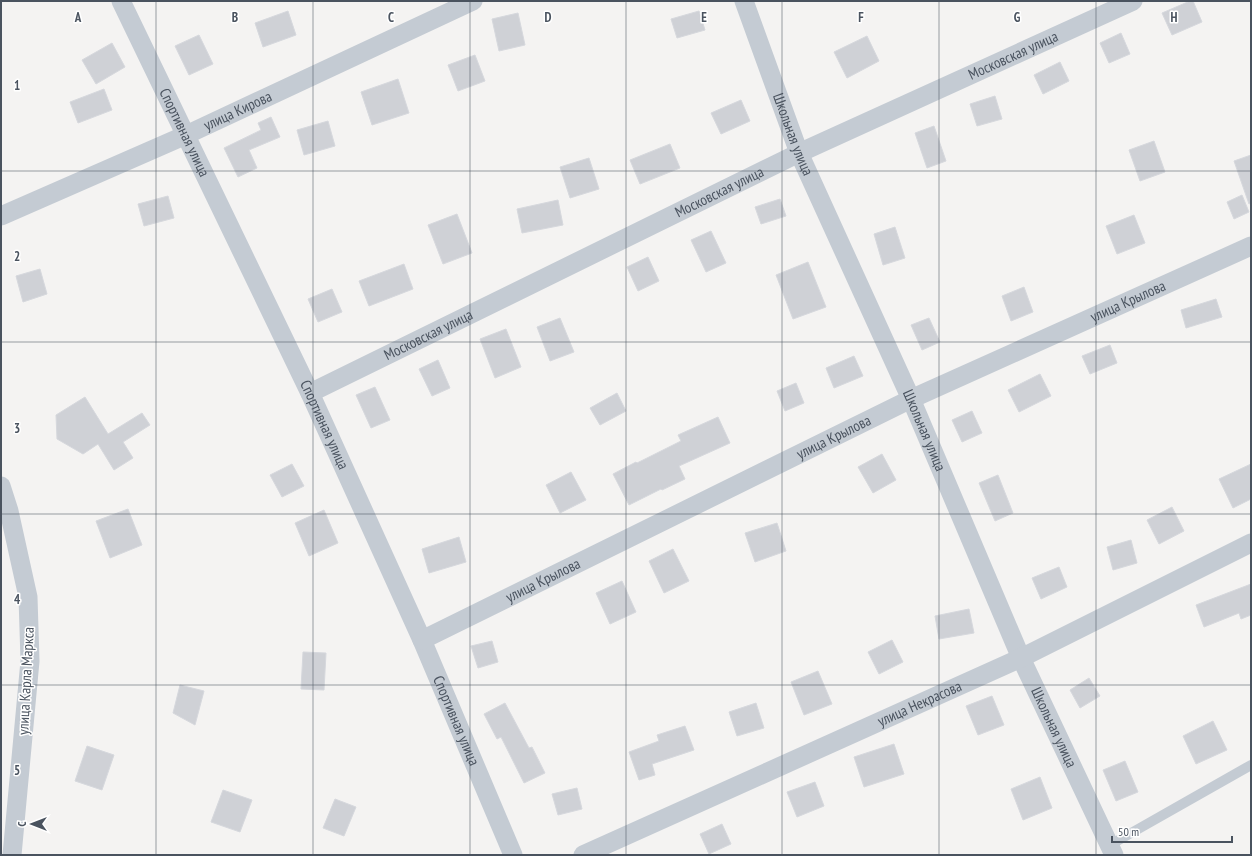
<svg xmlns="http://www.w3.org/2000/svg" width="1252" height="856" font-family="'PT Sans Narrow',sans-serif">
<rect width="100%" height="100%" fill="#f4f3f2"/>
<g fill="#cfd1d6" stroke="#d6d8dd">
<polygon points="1190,1 1193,1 1202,22 1172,35 1162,13"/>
<polygon points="288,11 296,35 263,47 255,23"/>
<polygon points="699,11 705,30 677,38 671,19"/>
<polygon points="518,13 525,45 499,51 492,19"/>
<polygon points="1121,33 1130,54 1109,63 1100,43"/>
<polygon points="199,35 213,64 189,75 175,46"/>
<polygon points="867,36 879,61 847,78 834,52"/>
<polygon points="112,43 125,67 96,84 82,60"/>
<polygon points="475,55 485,81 458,91 448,65"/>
<polygon points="1060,62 1069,81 1043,94 1034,75"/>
<polygon points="398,79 409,113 372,125 361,92"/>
<polygon points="104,89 112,110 78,123 70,102"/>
<polygon points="995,96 1002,119 977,126 970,104"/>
<polygon points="741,100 750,121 721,134 711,113"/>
<polygon points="271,117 280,137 249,150 257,168 238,177 224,148 261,130 258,123"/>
<polygon points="328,121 335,146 304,155 297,130"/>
<polygon points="934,126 946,161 927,168 915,133"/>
<polygon points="1154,141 1165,172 1140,181 1129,150"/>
<polygon points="670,144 680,168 640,184 630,160"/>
<polygon points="1251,155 1251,203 1249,204 1234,161"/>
<polygon points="589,158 599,189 570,198 560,167"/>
<polygon points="1242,195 1249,212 1234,219 1227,202"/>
<polygon points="168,196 174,218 144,226 138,204"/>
<polygon points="780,199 786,216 761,224 755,207"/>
<polygon points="558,200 563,225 522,233 517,209"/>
<polygon points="457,214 472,253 443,264 428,225"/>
<polygon points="1134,215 1145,243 1117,254 1106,226"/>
<polygon points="895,227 905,258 883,265 874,234"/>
<polygon points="711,231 726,263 706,272 691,240"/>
<polygon points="648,257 659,281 638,291 627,267"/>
<polygon points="808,262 826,307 793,319 776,275"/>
<polygon points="404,264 413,289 369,306 359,281"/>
<polygon points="40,269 47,294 23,302 16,276"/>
<polygon points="1024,287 1033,312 1011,321 1002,296"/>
<polygon points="332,289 342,312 318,322 308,299"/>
<polygon points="1216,299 1222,317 1186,328 1181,310"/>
<polygon points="560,318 574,352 550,361 537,327"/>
<polygon points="929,318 940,342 922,350 911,325"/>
<polygon points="506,329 521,367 495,378 480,339"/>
<polygon points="1110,345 1117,363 1090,374 1082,356"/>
<polygon points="854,356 863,376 834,388 826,368"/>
<polygon points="438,360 450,388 432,396 419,369"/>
<polygon points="1040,374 1051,396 1019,412 1008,390"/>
<polygon points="796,383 804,403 785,411 777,391"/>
<polygon points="375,387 390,420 371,428 356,395"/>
<polygon points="617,393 626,411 600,425 590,408"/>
<polygon points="85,397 108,434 142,413 150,425 123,442 133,458 114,470 98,444 83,454 57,439 56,415"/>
<polygon points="972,411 982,433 962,442 952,420"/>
<polygon points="718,417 730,443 679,466 685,479 662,490 661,489 629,505 613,474 636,462 637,463 681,441 678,435"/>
<polygon points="882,454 896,480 873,493 858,467"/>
<polygon points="292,464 304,486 282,497 270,475"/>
<polygon points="1251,464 1251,499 1233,508 1219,479"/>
<polygon points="571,472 586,500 560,513 546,485"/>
<polygon points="998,475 1013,513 995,521 979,483"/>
<polygon points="1172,507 1184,531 1159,544 1147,520"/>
<polygon points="128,509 142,545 110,558 96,521"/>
<polygon points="324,510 338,543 309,556 295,523"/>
<polygon points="777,523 786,551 755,562 745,533"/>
<polygon points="459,537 466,562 429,573 422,549"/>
<polygon points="1131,540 1137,563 1113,570 1107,547"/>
<polygon points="673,549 689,581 664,593 649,561"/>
<polygon points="1059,567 1067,587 1041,599 1032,578"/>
<polygon points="622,581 636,612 610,624 596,593"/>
<polygon points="1251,584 1251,615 1241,619 1239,613 1204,627 1196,605"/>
<polygon points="969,609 974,633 939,639 935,616"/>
<polygon points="892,640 903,662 879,674 868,652"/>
<polygon points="492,641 498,662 478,668 471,646"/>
<polygon points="303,652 326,653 324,690 301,689"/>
<polygon points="818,671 832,704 804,715 791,682"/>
<polygon points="1089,678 1100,696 1080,708 1070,690"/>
<polygon points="180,685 204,691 195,725 173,713"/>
<polygon points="992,696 1004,725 978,735 966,706"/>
<polygon points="505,703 529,748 532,747 545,773 524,783 501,737 497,739 484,714"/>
<polygon points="756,703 764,728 737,736 729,712"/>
<polygon points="1213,721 1227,750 1196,764 1183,736"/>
<polygon points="685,726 694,750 652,764 655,775 639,780 629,752 659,741 657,735"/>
<polygon points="894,744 904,774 864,787 854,757"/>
<polygon points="87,746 114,755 102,790 75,781"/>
<polygon points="1125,761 1138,792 1116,801 1103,770"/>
<polygon points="1040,777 1052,808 1023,820 1011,789"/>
<polygon points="815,782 824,806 797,817 787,792"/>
<polygon points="577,788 582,809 558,815 552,794"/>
<polygon points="223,790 252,800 240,832 211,822"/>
<polygon points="335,799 356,807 344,836 323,828"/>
<polygon points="722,824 731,844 709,854 700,834"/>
</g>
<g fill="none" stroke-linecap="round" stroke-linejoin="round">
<polyline stroke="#c4cbd3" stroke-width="10" points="1110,845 1251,765"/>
<g stroke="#c4cbd3" stroke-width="19">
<path id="s1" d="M121,1l189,392 112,247 91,215"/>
<path id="s2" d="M744,1l55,152 112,246 110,259 93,197"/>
<path id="s3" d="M1,216l185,-81 287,-134"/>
<path id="s4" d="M310,393l489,-240 334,-152"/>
<polyline points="1,486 9,511 28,597 30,661 12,855"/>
<path id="s5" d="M422,640l489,-241 340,-153"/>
<path id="s6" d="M583,855l438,-197 230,-115"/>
</g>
</g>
<path fill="none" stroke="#4a535f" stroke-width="1" stroke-opacity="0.55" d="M156,1v854M313,1v854M470,1v854M626,1v854M782,1v854M939,1v854M1096,1v854M1,171h1250M1,342h1250M1,514h1250M1,685h1250"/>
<g text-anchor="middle" stroke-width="3" stroke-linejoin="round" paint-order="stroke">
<g font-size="15" fill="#4a535f" stroke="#fff">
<text dy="5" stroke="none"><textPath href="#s4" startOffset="780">Московская улица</textPath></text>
<text dy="5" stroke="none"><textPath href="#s3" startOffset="259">улица Кирова</textPath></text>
<text dy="5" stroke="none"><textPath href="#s1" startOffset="146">Спортивная улица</textPath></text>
<text dy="5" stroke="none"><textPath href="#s2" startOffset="142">Школьная улица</textPath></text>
<text dy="5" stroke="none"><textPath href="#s4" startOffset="456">Московская улица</textPath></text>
<text dy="5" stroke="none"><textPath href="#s5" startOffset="783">улица Крылова</textPath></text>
<text dy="5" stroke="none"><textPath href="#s4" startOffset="132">Московская улица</textPath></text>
<text dy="5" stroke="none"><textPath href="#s1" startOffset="470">Спортивная улица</textPath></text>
<text dy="5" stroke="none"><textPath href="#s2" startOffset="466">Школьная улица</textPath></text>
<text dy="5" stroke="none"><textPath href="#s5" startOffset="459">улица Крылова</textPath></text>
<text dy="5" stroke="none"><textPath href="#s5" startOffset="135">улица Крылова</textPath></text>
<text transform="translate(26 681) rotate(-87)" y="5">улица Карла Маркса</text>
<text dy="5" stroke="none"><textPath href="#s6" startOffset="369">улица Некрасова</textPath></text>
<text dy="5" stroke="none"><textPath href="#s1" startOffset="794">Спортивная улица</textPath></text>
<text dy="5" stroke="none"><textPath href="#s2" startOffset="790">Школьная улица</textPath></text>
</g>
</g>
<g font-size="13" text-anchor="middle" font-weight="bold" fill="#4a535f" stroke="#fff" stroke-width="3" stroke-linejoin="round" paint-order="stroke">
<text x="78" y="22">A</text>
<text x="235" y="22">B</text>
<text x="391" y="22">C</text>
<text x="548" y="22">D</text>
<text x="704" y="22">E</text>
<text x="861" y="22">F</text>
<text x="1017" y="22">G</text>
<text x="1174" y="22">H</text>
<text x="17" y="90">1</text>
<text x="17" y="261">2</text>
<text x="17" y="433">3</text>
<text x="17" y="604">4</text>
<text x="17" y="775">5</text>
</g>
<rect width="1252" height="856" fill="none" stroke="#4a535f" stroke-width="4"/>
<g transform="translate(32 824) rotate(270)" stroke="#ffffff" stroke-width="3" paint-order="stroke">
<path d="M0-3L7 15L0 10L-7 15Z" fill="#4a535f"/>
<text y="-6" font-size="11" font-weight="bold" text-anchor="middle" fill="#4a535f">С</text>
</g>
<path d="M1112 836v6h120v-6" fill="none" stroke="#4a535f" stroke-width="2"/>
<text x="1118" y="836" font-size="12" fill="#4a535f" stroke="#ffffff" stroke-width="3" paint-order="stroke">50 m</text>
</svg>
